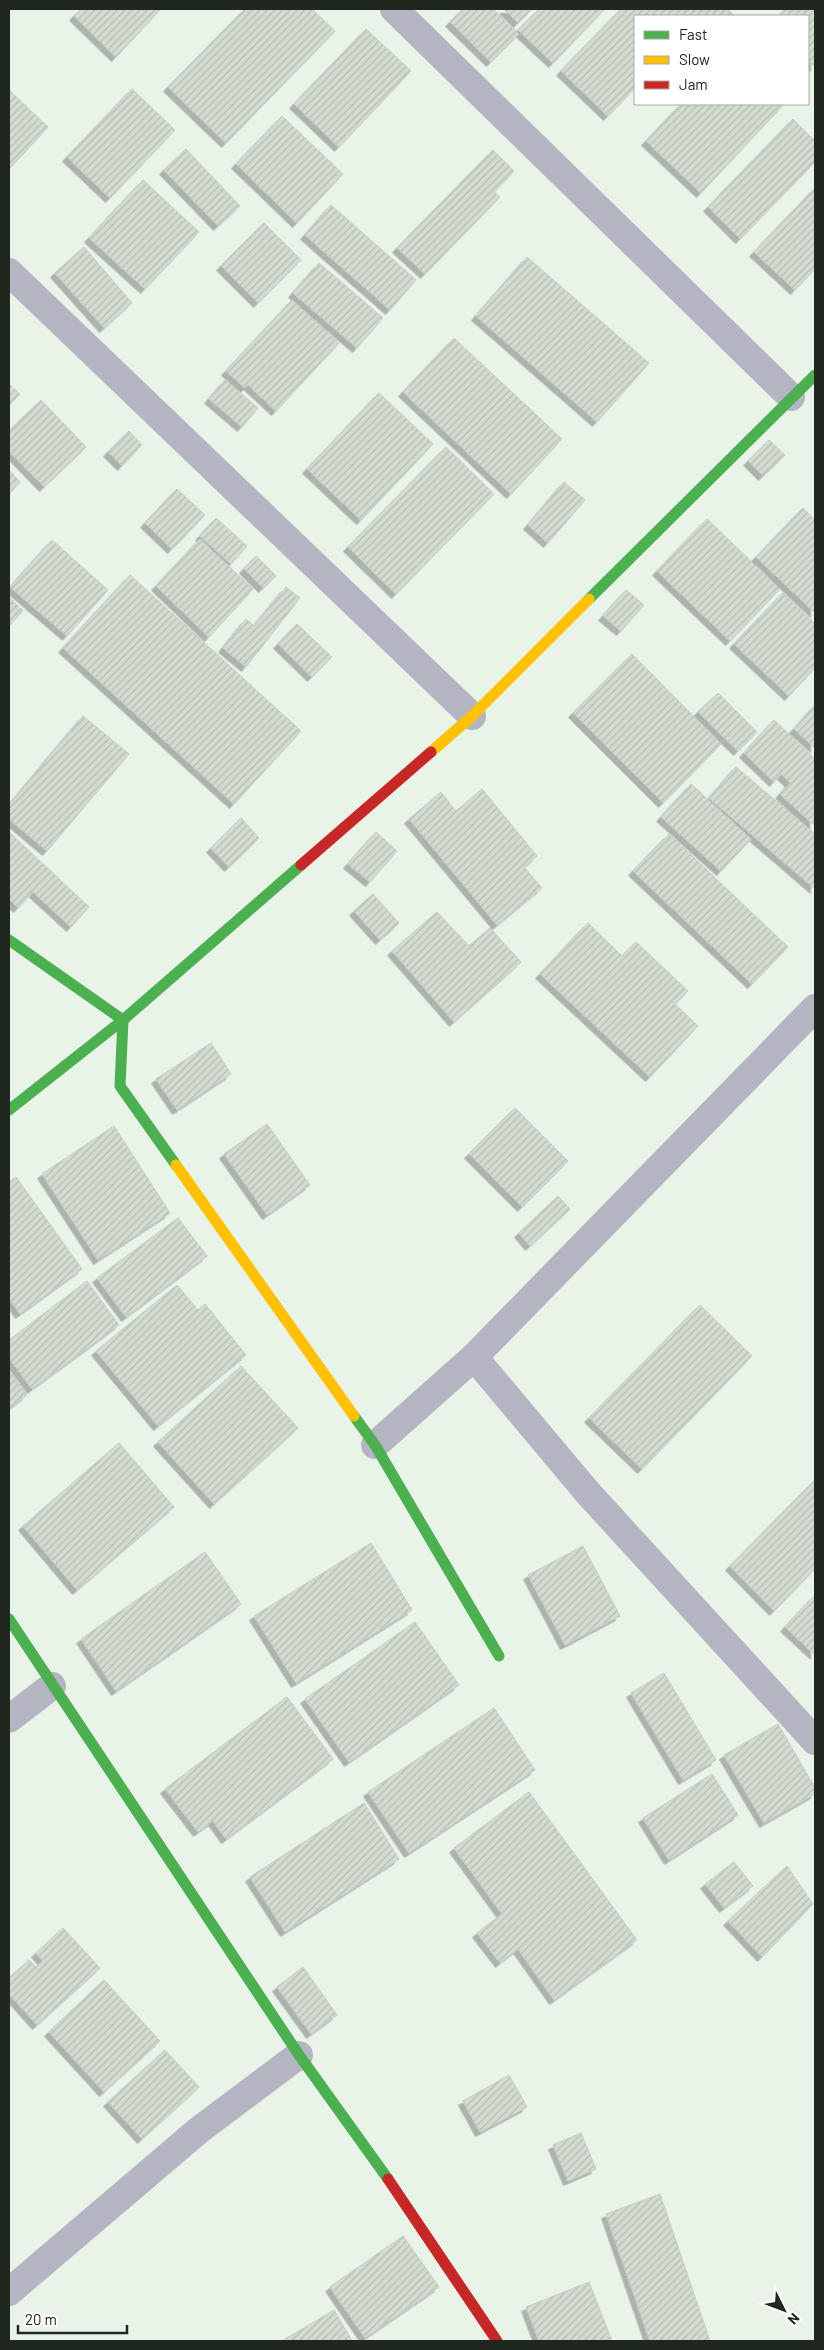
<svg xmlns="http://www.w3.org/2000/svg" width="824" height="2350" font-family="Barlow,sans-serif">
<defs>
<pattern id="building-hatch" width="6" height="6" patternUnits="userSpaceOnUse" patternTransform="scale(1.25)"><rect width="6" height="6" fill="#d3dcd1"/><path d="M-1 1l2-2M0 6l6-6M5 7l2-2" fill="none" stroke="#b5bdb3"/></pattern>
<filter id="shadow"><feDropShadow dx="-4.5" dy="4.5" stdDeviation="0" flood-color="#0004"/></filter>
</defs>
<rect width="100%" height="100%" fill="#e9f4e8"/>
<g fill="url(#building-hatch)" stroke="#c3ccc2" filter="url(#shadow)">
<polygon points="81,9 161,9 116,57 74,16"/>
<polygon points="245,9 312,9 335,31 226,143 168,87"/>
<polygon points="463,9 493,9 519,34 491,62 450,22"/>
<polygon points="504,9 532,9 518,23"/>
<polygon points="539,9 605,9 553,63 518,30"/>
<polygon points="621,9 727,9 735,16 635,16 635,88 608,116 561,71"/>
<polygon points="785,9 815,9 815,67 808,60 808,16 779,16"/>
<polygon points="366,29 411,71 339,147 294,104"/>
<polygon points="132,89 175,130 110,198 67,157"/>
<polygon points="9,90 48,127 9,169"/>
<polygon points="681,104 784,104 701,193 646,141"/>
<polygon points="282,116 343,174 297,223 236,164"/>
<polygon points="793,119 815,141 815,162 740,239 708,207"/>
<polygon points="186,149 240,206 218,226 164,170"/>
<polygon points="493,150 514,171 494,192 500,197 425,274 397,248"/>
<polygon points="143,180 199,232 145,289 89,238"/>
<polygon points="815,188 815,269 795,290 754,252"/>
<polygon points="331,205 416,280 390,310 305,235"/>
<polygon points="264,223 301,260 258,303 221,266"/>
<polygon points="84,247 132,303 104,328 55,273"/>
<polygon points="527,257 649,363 597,422 476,316"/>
<polygon points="319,263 383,318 357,348 293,293"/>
<polygon points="292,300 339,343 276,411 248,385 245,388 226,371"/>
<polygon points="454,338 562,439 511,494 403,392"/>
<polygon points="225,380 258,408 242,427 209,399"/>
<polygon points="9,384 20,394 9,405"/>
<polygon points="379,393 433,444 361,520 307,469"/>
<polygon points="41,400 86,447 44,487 9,451 9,431"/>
<polygon points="129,431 142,445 122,466 108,452"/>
<polygon points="769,440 785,455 763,476 748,461"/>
<polygon points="446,447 494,494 396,594 348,547"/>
<polygon points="9,470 20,482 9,494"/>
<polygon points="564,482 585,500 548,543 528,525"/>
<polygon points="177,489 205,515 172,549 145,523"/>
<polygon points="803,508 815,520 815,613 756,557"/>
<polygon points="216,518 247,546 231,564 200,536"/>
<polygon points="707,519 780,589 730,641 657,571"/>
<polygon points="200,539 253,589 209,637 156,586"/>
<polygon points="52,540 108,590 67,636 10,587"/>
<polygon points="256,556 276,576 263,588 244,569"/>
<polygon points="130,575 301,731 234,804 63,648"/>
<polygon points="286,587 300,598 246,667 223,648 246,619 254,626"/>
<polygon points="626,590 644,605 621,631 603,616"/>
<polygon points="783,593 815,624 815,668 789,696 734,644"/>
<polygon points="9,597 23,611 9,626"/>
<polygon points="297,624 332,657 312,677 278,644"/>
<polygon points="632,654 721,744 663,803 573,713"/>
<polygon points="718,693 757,732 738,751 698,712"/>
<polygon points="815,705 815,748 794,729"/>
<polygon points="83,716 129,754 47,851 9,819 9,805"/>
<polygon points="774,720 815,759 814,825 780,794 790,783 781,774 774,782 744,753"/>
<polygon points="736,767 815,834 815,889 709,798"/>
<polygon points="691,784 751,839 721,871 661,817"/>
<polygon points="482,789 537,856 524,867 542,888 497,925 409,819 441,792 456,811"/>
<polygon points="241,818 259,838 229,867 211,848"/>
<polygon points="9,832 89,907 71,927 33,892 18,908 9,899"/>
<polygon points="376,832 397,851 370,882 348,864"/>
<polygon points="669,834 788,947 752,984 633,871"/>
<polygon points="373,894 399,923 380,940 354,911"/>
<polygon points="437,912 469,946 490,928 521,962 454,1022 392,951"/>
<polygon points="588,923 622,956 636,942 688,991 675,1004 698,1026 650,1077 540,974"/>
<polygon points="211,1043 231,1074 177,1110 156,1079"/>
<polygon points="515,1108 568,1161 522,1207 469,1154"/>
<polygon points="267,1124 310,1185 267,1215 224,1154"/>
<polygon points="114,1126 170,1213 98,1260 42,1174"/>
<polygon points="16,1177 82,1269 20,1314 9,1298 9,1182"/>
<polygon points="558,1196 570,1209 530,1246 519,1233"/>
<polygon points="178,1218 207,1256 126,1317 97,1278"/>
<polygon points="87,1281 119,1325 32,1389 9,1358 9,1340"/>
<polygon points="177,1285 198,1310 205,1304 246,1355 158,1426 96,1351"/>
<polygon points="700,1305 752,1356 642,1469 589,1418"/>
<polygon points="241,1366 298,1428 214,1504 158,1442"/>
<polygon points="9,1370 27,1395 9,1409"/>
<polygon points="119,1443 174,1507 77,1590 23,1526"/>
<polygon points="815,1480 815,1569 774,1611 730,1566"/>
<polygon points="371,1543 412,1610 296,1683 254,1616"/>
<polygon points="583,1546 620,1616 565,1645 528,1575"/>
<polygon points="205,1552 241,1604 116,1691 81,1639"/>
<polygon points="815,1595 815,1655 785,1627"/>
<polygon points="415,1622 459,1685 349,1762 305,1699"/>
<polygon points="664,1673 716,1760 683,1780 631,1693"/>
<polygon points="287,1697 333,1759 226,1839 213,1821 198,1832 165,1789"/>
<polygon points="494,1708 535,1770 409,1853 368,1792"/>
<polygon points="778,1724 815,1788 815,1794 764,1823 724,1755"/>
<polygon points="712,1774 738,1815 669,1860 643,1818"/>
<polygon points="529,1792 637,1940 554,2000 518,1949 500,1963 477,1933 502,1914 454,1848"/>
<polygon points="364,1803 399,1859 285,1932 250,1877"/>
<polygon points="734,1862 753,1886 724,1908 705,1884"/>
<polygon points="787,1866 813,1904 762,1957 728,1921"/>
<polygon points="63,1928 100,1968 37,2025 9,1994 9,1978 29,1960 36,1967 43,1961 36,1953"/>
<polygon points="303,1967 337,2015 311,2034 277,1987"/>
<polygon points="104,1980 160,2041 104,2092 49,2032"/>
<polygon points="165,2050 199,2087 142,2139 108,2102"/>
<polygon points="509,2075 527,2107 480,2132 463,2101"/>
<polygon points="581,2133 596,2169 568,2181 553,2145"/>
<polygon points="660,2194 710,2341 650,2341 606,2214"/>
<polygon points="403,2236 439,2287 365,2338 330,2287"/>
<polygon points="589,2282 612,2341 539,2341 526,2307"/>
<polygon points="334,2310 352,2341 282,2341"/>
</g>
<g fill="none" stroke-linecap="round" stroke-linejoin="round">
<g stroke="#b5b4c2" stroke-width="28">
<polyline points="394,9 791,397"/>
<polyline points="9,272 472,716"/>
<polyline points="474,1357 588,1493 815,1741"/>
<polyline points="375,1445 474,1357 815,1008"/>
<polyline points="9,1719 52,1686"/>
<polyline points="9,2292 199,2130 299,2055"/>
</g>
<g stroke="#4caf50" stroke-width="11">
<polyline points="589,599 815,375"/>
<polyline points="9,940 123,1020 120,1086 176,1165"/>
<polyline points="9,1110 123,1020 301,865"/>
<polyline points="354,1416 375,1445 499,1656"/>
<polyline points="9,1619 299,2055 388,2179"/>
</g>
<g stroke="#ffc107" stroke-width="11">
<polyline points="431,752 472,716 589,599"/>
<polyline points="176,1165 354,1416"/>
</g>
<g stroke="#c62828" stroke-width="11">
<polyline points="301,865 431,752"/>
<polyline points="388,2179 497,2341"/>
</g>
</g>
<rect width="824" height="2350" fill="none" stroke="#20271e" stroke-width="20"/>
<rect x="634" y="15" width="175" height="90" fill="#ffffff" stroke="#a6a9a5"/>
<rect x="644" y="31" width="25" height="8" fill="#4caf50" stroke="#a6a9a5"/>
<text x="679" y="40" font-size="15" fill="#20271e">Fast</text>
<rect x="644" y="56" width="25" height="8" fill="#ffc107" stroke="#a6a9a5"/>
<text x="679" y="65" font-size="15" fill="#20271e">Slow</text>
<rect x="644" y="81" width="25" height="8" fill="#c62828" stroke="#a6a9a5"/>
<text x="679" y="90" font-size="15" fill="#20271e">Jam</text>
<g transform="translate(784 2310) rotate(132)" stroke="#ffffff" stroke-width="4" paint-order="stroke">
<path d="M0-4L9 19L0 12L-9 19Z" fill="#20271e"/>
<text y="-8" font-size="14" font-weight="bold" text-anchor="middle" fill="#20271e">N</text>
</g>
<path d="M18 2325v8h109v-8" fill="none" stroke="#20271e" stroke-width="2.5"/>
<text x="25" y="2325" font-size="15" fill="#20271e" stroke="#ffffff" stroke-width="4" paint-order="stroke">20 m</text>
</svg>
